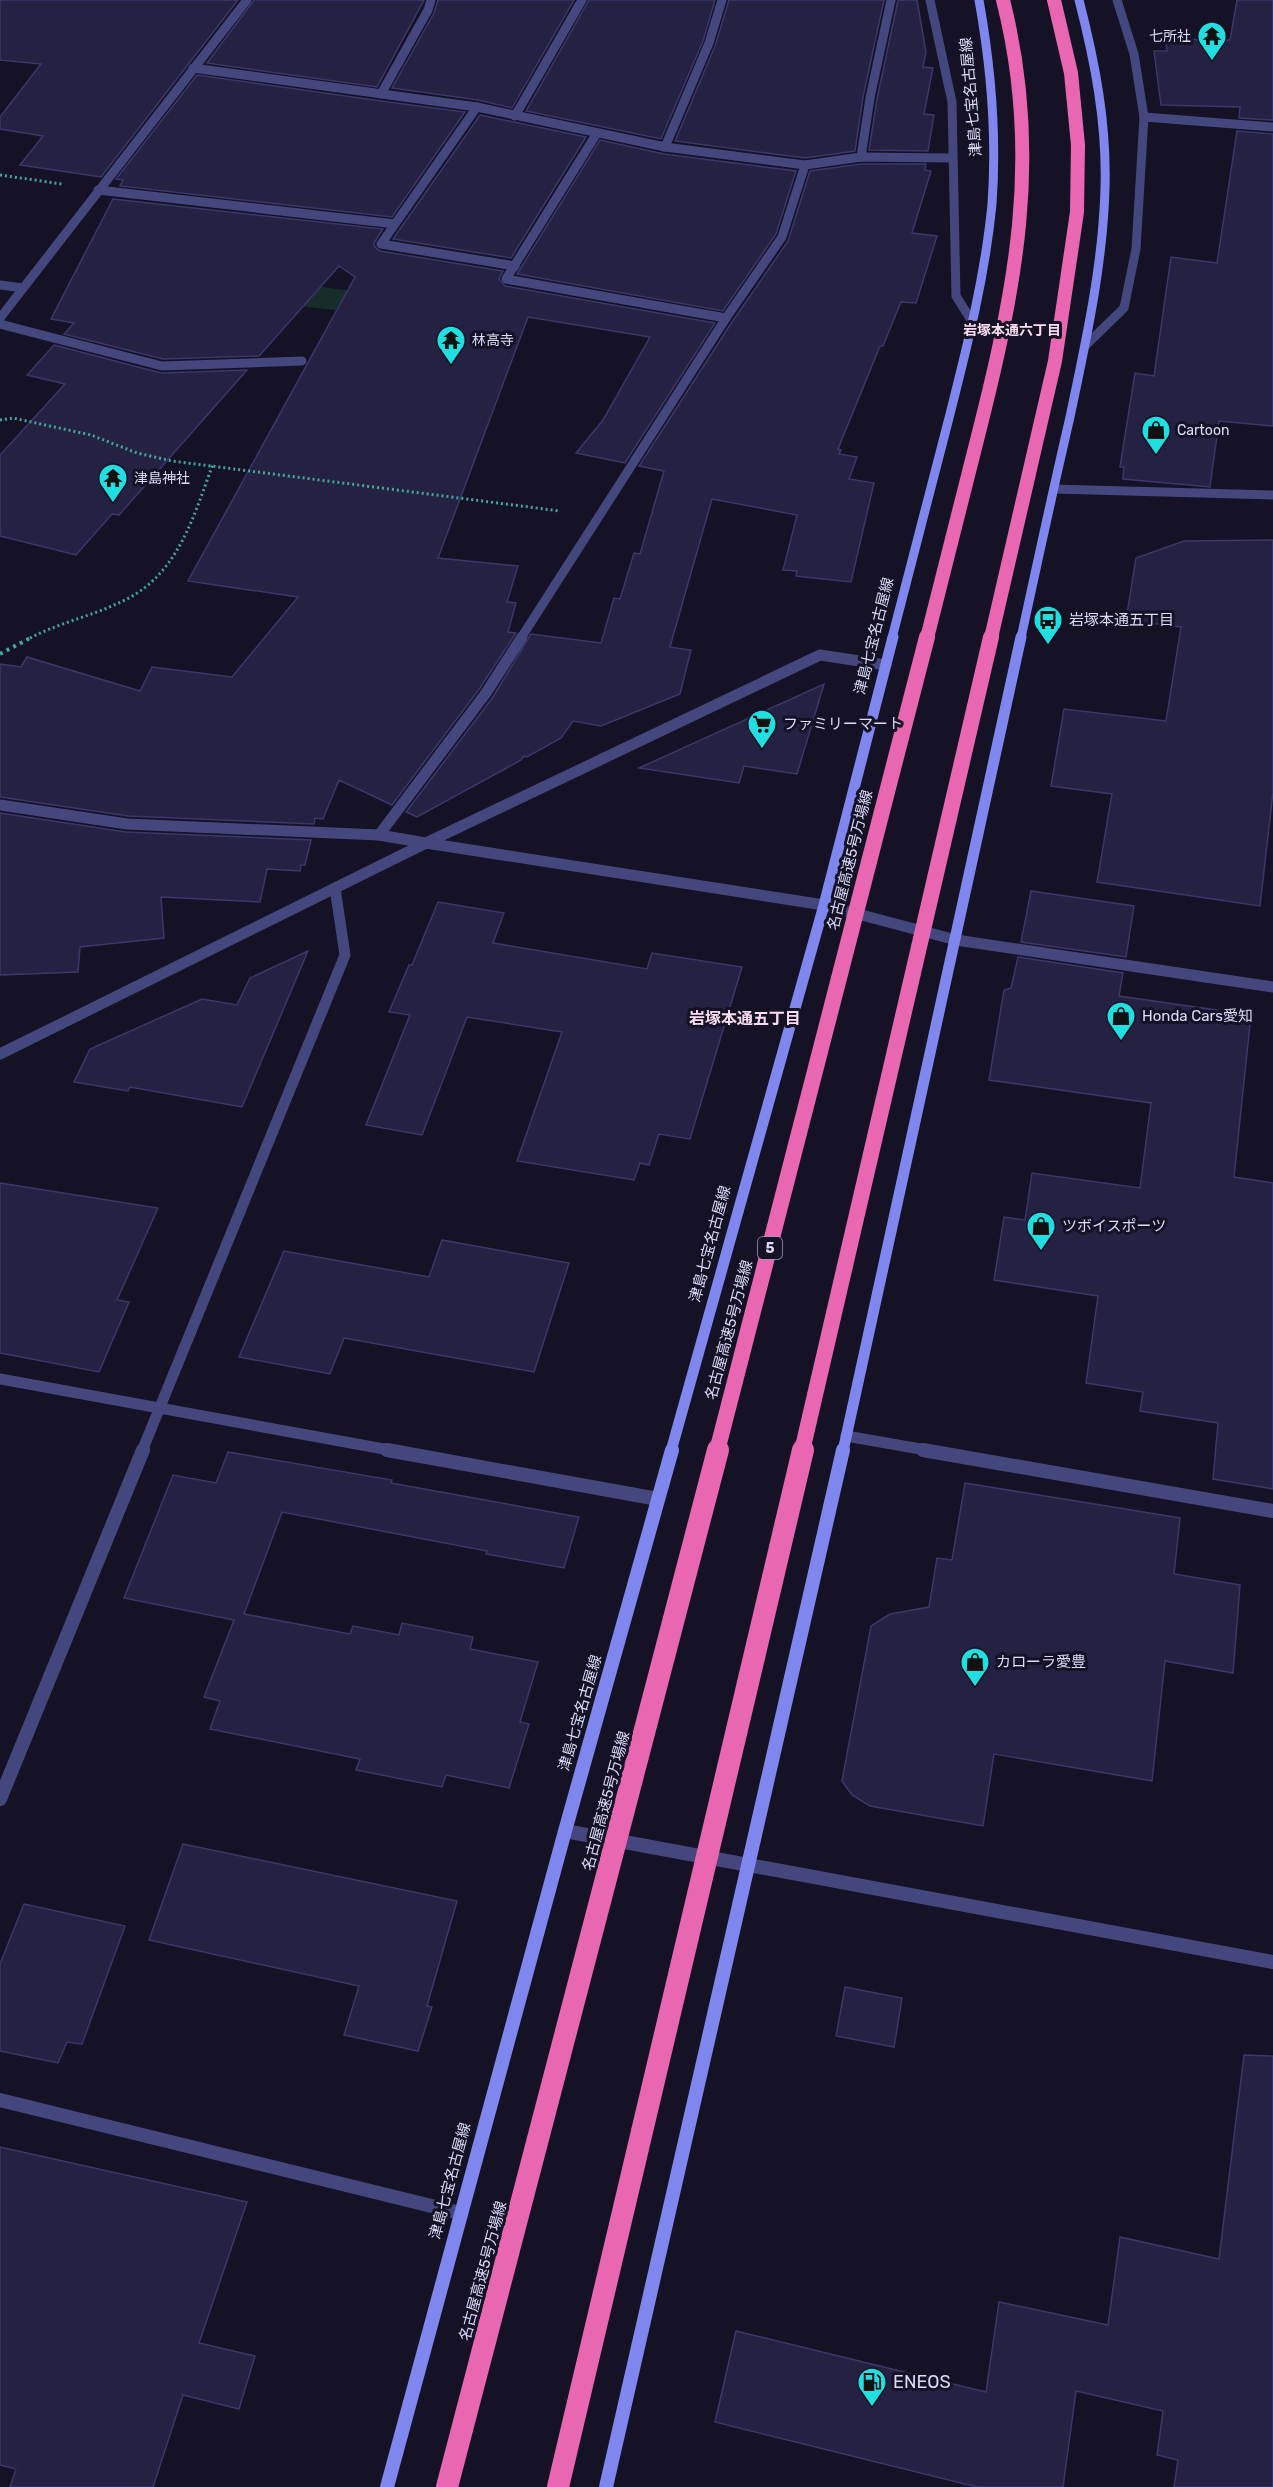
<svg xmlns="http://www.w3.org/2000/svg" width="1273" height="2487" font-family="Rubik,'Noto Sans JP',sans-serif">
<rect width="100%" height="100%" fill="#141224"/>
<polygon fill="#162d2a" points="243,275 439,304 343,311 225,297"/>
<g fill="#252143" stroke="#3c366b" stroke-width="1.5">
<polygon points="0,0 238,0 101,177 20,165 43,136 0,129 0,117 41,64 0,60"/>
<polygon points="254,0 424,0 377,87 207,63"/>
<polygon points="438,0 574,0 512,108 478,100 392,88 434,13"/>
<polygon points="589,0 715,0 703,41 661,139 526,111"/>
<polygon points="729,0 884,0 863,97 855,151 805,158 675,141 715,46"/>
<polygon points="898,0 917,0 926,52 923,67 933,68 924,114 934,115 928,151 869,150 877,99"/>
<polygon points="1237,0 1273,0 1273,120 1239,118 1240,107 1161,105 1154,51 1167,51 1165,39 1230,40"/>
<polygon points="197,75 381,101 465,112 392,217 120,186 123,180 116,179"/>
<polygon points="480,115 586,137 511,258 393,239"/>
<polygon points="1237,131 1273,134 1273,426 1219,421 1210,487 1123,479 1124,467 1120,467 1135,373 1154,376 1171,257 1217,263"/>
<polygon points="600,140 664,154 796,171 776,234 723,311 517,274"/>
<polygon points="861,164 926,164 925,170 931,171 912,233 937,236 916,303 901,302 883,346 880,346 838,449 841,450 839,454 857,457 849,479 874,483 851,582 796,576 797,571 783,570 797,515 712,499 670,647 691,650 680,694 601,726 573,721 561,738 527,757 524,756 521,760 417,817 406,812 493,697 531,634 601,643 614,598 620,599 634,553 640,554 664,471 639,466 732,322 788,241 810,171"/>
<polygon points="113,199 383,229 374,243 375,247 380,251 503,271 499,279 505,286 715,323 625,463 576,453 603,420 650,337 528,317 438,558 518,566 507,602 516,603 508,632 516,633 480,688 392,805 339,780 323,819 315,818 314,824 128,816 0,797 0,664 21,667 27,657 140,691 152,667 232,677 298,597 188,581 355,277 339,266 259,356 163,359 64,334 74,323 51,319"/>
<polygon points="54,345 161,373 247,370 119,515 112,514 76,555 0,536 0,455 65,384 27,375"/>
<polygon points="1273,540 1273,792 1260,906 1097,882 1112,794 1051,786 1064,709 1166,721 1181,627 1126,620 1136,558 1184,541"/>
<polygon points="824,684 797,774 744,766 739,783 639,768"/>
<polygon points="0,813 126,832 311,840 305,865 301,865 300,871 267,869 260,902 161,897 164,938 80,947 78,972 0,975"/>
<polygon points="1031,891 1134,906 1126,957 1021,942"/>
<polygon points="438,902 504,913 493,943 647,969 652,953 742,967 690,1139 659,1134 649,1165 640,1163 634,1180 517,1161 562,1032 467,1017 422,1135 366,1125 410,1015 389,1012 409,965 412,965"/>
<polygon points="308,951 242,1107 130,1087 128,1091 74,1082 90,1049 202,999 237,1005 250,978"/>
<polygon points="1018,957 1123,973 1119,996 1251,1015 1234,1177 1273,1183 1273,1489 1213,1479 1218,1423 1140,1411 1143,1392 1086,1383 1098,1296 994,1280 1004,1217 1025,1220 1032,1173 1140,1188 1151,1103 989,1080 1004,990 1011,988"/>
<polygon points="0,1183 158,1208 117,1300 129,1302 99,1372 0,1353"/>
<polygon points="442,1240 569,1263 534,1372 344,1338 330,1374 239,1357 284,1251 429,1277"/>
<polygon points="228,1452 392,1480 391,1483 579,1517 564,1568 486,1554 487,1551 282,1512 244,1614 350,1634 353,1626 399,1635 402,1623 473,1637 470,1649 538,1662 520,1722 529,1724 509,1788 446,1775 442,1787 356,1770 360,1759 210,1729 220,1701 204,1697 234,1620 124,1598 173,1475 216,1483"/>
<polygon points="965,1483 1180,1518 1174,1574 1240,1585 1233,1673 1165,1661 1152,1781 994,1754 983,1826 870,1806 852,1795 842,1781 871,1626 890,1614 929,1607 937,1558 952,1560"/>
<polygon points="183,1844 457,1901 427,2006 432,2007 418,2051 344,2035 359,1986 149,1940"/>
<polygon points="24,1904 125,1926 82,2044 67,2042 58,2063 0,2051 0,1964"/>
<polygon points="845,1987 902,1998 894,2047 836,2036"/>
<polygon points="1244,2055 1273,2056 1273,2487 1174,2487 1178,2460 1157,2455 1163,2411 1076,2391 1063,2487 977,2487 715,2422 736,2331 986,2392 999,2302 1108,2325 1120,2237 1219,2259"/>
<polygon points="0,2147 247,2202 199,2343 255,2356 239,2409 183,2395 153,2487 10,2487 16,2469 0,2465"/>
</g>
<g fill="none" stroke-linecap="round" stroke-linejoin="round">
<g stroke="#40a898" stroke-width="3" stroke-dasharray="2 3" stroke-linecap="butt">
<polyline points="0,175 62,184"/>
<polyline points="0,420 13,418 91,435 137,453 172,461 560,511"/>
<path d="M30,638c31,-16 66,-23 97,-39 52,-27 67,-84 86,-135"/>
</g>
<polyline stroke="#40a898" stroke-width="4" stroke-dasharray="3 4.5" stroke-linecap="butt" points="0,654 32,637"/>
<polyline stroke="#44477d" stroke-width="9" points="0,324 162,366 302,361"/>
<g stroke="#44477d" stroke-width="9">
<polyline points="930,0 952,102 956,296 973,323"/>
<polyline points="1117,0 1134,54 1144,117"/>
<polyline points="193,68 477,107 665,147 805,165 861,157 952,158"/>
<polyline points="381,94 428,10 431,0"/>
<polyline points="477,107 381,244 515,266"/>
<polyline points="515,116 582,0"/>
<polyline points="597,133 506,279 726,318"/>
<polyline points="665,147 709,43 722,0"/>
<polyline points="861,157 870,98 891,0"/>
<polyline points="98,190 395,224"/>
<polyline points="0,285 23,288"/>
<polyline points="0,318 247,0"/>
<polyline points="1085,346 1124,308 1136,249 1144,117 1273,127"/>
<polyline points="1054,489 1273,495"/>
<polyline points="521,638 726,318 782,237 805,165"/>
</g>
<g stroke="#44477d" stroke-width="11">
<polyline points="0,805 127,824 379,835 426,843 820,655 886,665"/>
<polyline points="379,835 486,693 522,637"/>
<polyline points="956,940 1273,987"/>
<polyline points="0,1379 395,1451"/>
<polyline points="846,1436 932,1451"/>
<polyline points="142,1451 345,955 335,888"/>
</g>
<g stroke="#44477d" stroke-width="14">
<polyline points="387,1450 658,1499"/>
<polyline points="923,1450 1273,1511"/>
<polyline points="0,1799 143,1450"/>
<polyline points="0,2100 460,2213"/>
</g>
<polyline stroke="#44477d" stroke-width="11" points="0,1054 426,843 824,905 956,940"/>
<polyline stroke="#44477d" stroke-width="14" points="565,1831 1273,1962"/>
<g stroke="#7f86ed" stroke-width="9">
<path d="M892,638c19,-73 38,-147 57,-220 18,-71 36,-141 43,-214 5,-69 -1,-137 -13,-204"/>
<path d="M1021,638c16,-74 32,-148 49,-221 16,-76 33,-152 35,-229 2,-64 -10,-126 -26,-188"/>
</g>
<g stroke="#7f86ed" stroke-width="11">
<polyline points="671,1451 824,905 893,637"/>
<polyline points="843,1451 1021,637"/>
</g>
<g stroke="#7f86ed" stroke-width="14">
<polyline points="387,2487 565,1831 672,1450"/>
<polyline points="606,2487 843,1450"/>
</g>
<g stroke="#e966b1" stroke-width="14">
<path d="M927,638c16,-65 33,-129 49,-194 39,-153 67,-287 27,-444"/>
<polyline points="991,638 1055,361 1077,212 1078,145 1071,73 1054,0"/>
</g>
<g stroke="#e966b1" stroke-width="16">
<polyline points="717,1451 927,637"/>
<polyline points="802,1451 991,637"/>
</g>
<g stroke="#e966b1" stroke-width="22">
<polyline points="447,2487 718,1450"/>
<polyline points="558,2487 803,1450"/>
</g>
</g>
<defs>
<g id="temple-pin" transform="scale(1.5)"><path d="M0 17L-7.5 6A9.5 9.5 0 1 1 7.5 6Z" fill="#21dee0" stroke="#141224"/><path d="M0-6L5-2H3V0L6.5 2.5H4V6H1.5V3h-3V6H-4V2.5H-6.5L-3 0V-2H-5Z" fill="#111"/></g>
<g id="shop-pin" transform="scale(1.5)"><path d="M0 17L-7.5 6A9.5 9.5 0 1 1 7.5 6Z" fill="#21dee0" stroke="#141224"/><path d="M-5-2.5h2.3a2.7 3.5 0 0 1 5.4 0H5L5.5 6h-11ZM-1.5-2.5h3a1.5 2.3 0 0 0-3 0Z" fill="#111"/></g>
<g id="bus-pin" transform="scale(1.5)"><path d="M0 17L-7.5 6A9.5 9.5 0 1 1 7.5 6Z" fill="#21dee0" stroke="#141224"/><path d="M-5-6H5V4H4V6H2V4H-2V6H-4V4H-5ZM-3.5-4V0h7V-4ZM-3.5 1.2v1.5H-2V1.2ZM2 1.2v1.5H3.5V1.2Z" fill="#111"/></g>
<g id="supermarket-pin" transform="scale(1.5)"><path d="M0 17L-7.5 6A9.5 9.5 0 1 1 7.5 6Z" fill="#21dee0" stroke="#141224"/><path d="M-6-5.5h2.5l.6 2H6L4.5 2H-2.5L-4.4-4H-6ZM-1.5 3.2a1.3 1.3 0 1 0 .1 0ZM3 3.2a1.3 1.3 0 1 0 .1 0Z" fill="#111"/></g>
<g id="fuel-pin" transform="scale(1.5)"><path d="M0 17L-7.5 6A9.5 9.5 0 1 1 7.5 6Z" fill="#21dee0" stroke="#141224"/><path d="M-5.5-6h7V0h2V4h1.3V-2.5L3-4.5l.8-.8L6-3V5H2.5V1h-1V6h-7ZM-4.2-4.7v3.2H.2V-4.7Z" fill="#111"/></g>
</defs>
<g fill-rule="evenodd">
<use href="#temple-pin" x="1212" y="36"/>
<use href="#temple-pin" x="451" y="340"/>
<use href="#shop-pin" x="1156" y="430"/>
<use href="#temple-pin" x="113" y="478"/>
<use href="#bus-pin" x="1048" y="620"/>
<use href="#supermarket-pin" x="762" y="724"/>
<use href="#shop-pin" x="1121" y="1016"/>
<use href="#shop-pin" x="1041" y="1226"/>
<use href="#shop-pin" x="975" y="1662"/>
<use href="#fuel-pin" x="872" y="2382"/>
</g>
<g text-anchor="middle" stroke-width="6" stroke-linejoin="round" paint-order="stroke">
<g font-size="14" fill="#dbdbfa" stroke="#141224" text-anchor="start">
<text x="1191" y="41" text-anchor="end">七所社</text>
<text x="472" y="345">林高寺</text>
<text x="1177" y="435">Cartoon</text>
<text x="134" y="483">津島神社</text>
</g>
<g font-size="14" font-weight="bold" fill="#fadcf2" stroke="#141224">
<text x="1012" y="335">岩塚本通六丁目</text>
</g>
<rect fill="#141224" stroke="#9f9fba" stroke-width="1.5" x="758" y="1237" width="24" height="22" rx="4.5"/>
<g font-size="14" font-weight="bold" fill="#dbdbfa">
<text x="770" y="1253">5</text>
</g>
<g font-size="15" fill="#dbdbfa" stroke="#141224">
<text transform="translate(971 97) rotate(-95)" y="5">津島七宝名古屋線</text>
<text transform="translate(874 636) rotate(-76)" y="5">津島七宝名古屋線</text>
<text transform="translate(850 860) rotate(-76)" y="5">名古屋高速5号万場線</text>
<text transform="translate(710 1244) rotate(-75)" y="5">津島七宝名古屋線</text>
<text transform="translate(729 1330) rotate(-75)" y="5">名古屋高速5号万場線</text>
<text transform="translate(580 1713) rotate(-74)" y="5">津島七宝名古屋線</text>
<text transform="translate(606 1801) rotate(-75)" y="5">名古屋高速5号万場線</text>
<text transform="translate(450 2181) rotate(-75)" y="5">津島七宝名古屋線</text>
<text transform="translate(483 2271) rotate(-75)" y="5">名古屋高速5号万場線</text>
</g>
<g font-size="15" fill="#dbdbfa" stroke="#141224" text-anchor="start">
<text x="1069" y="625">岩塚本通五丁目</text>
<text x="783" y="729">ファミリーマート</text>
<text x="1142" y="1021">Honda Cars愛知</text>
<text x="1062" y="1231">ツボイスポーツ</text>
<text x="996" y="1667">カローラ愛豊</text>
</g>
<g font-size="16" font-weight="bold" fill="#fadcf2" stroke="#141224">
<text x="745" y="1024">岩塚本通五丁目</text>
</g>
<g font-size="18" fill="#dbdbfa" stroke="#141224" text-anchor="start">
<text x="893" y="2388">ENEOS</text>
</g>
</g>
</svg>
